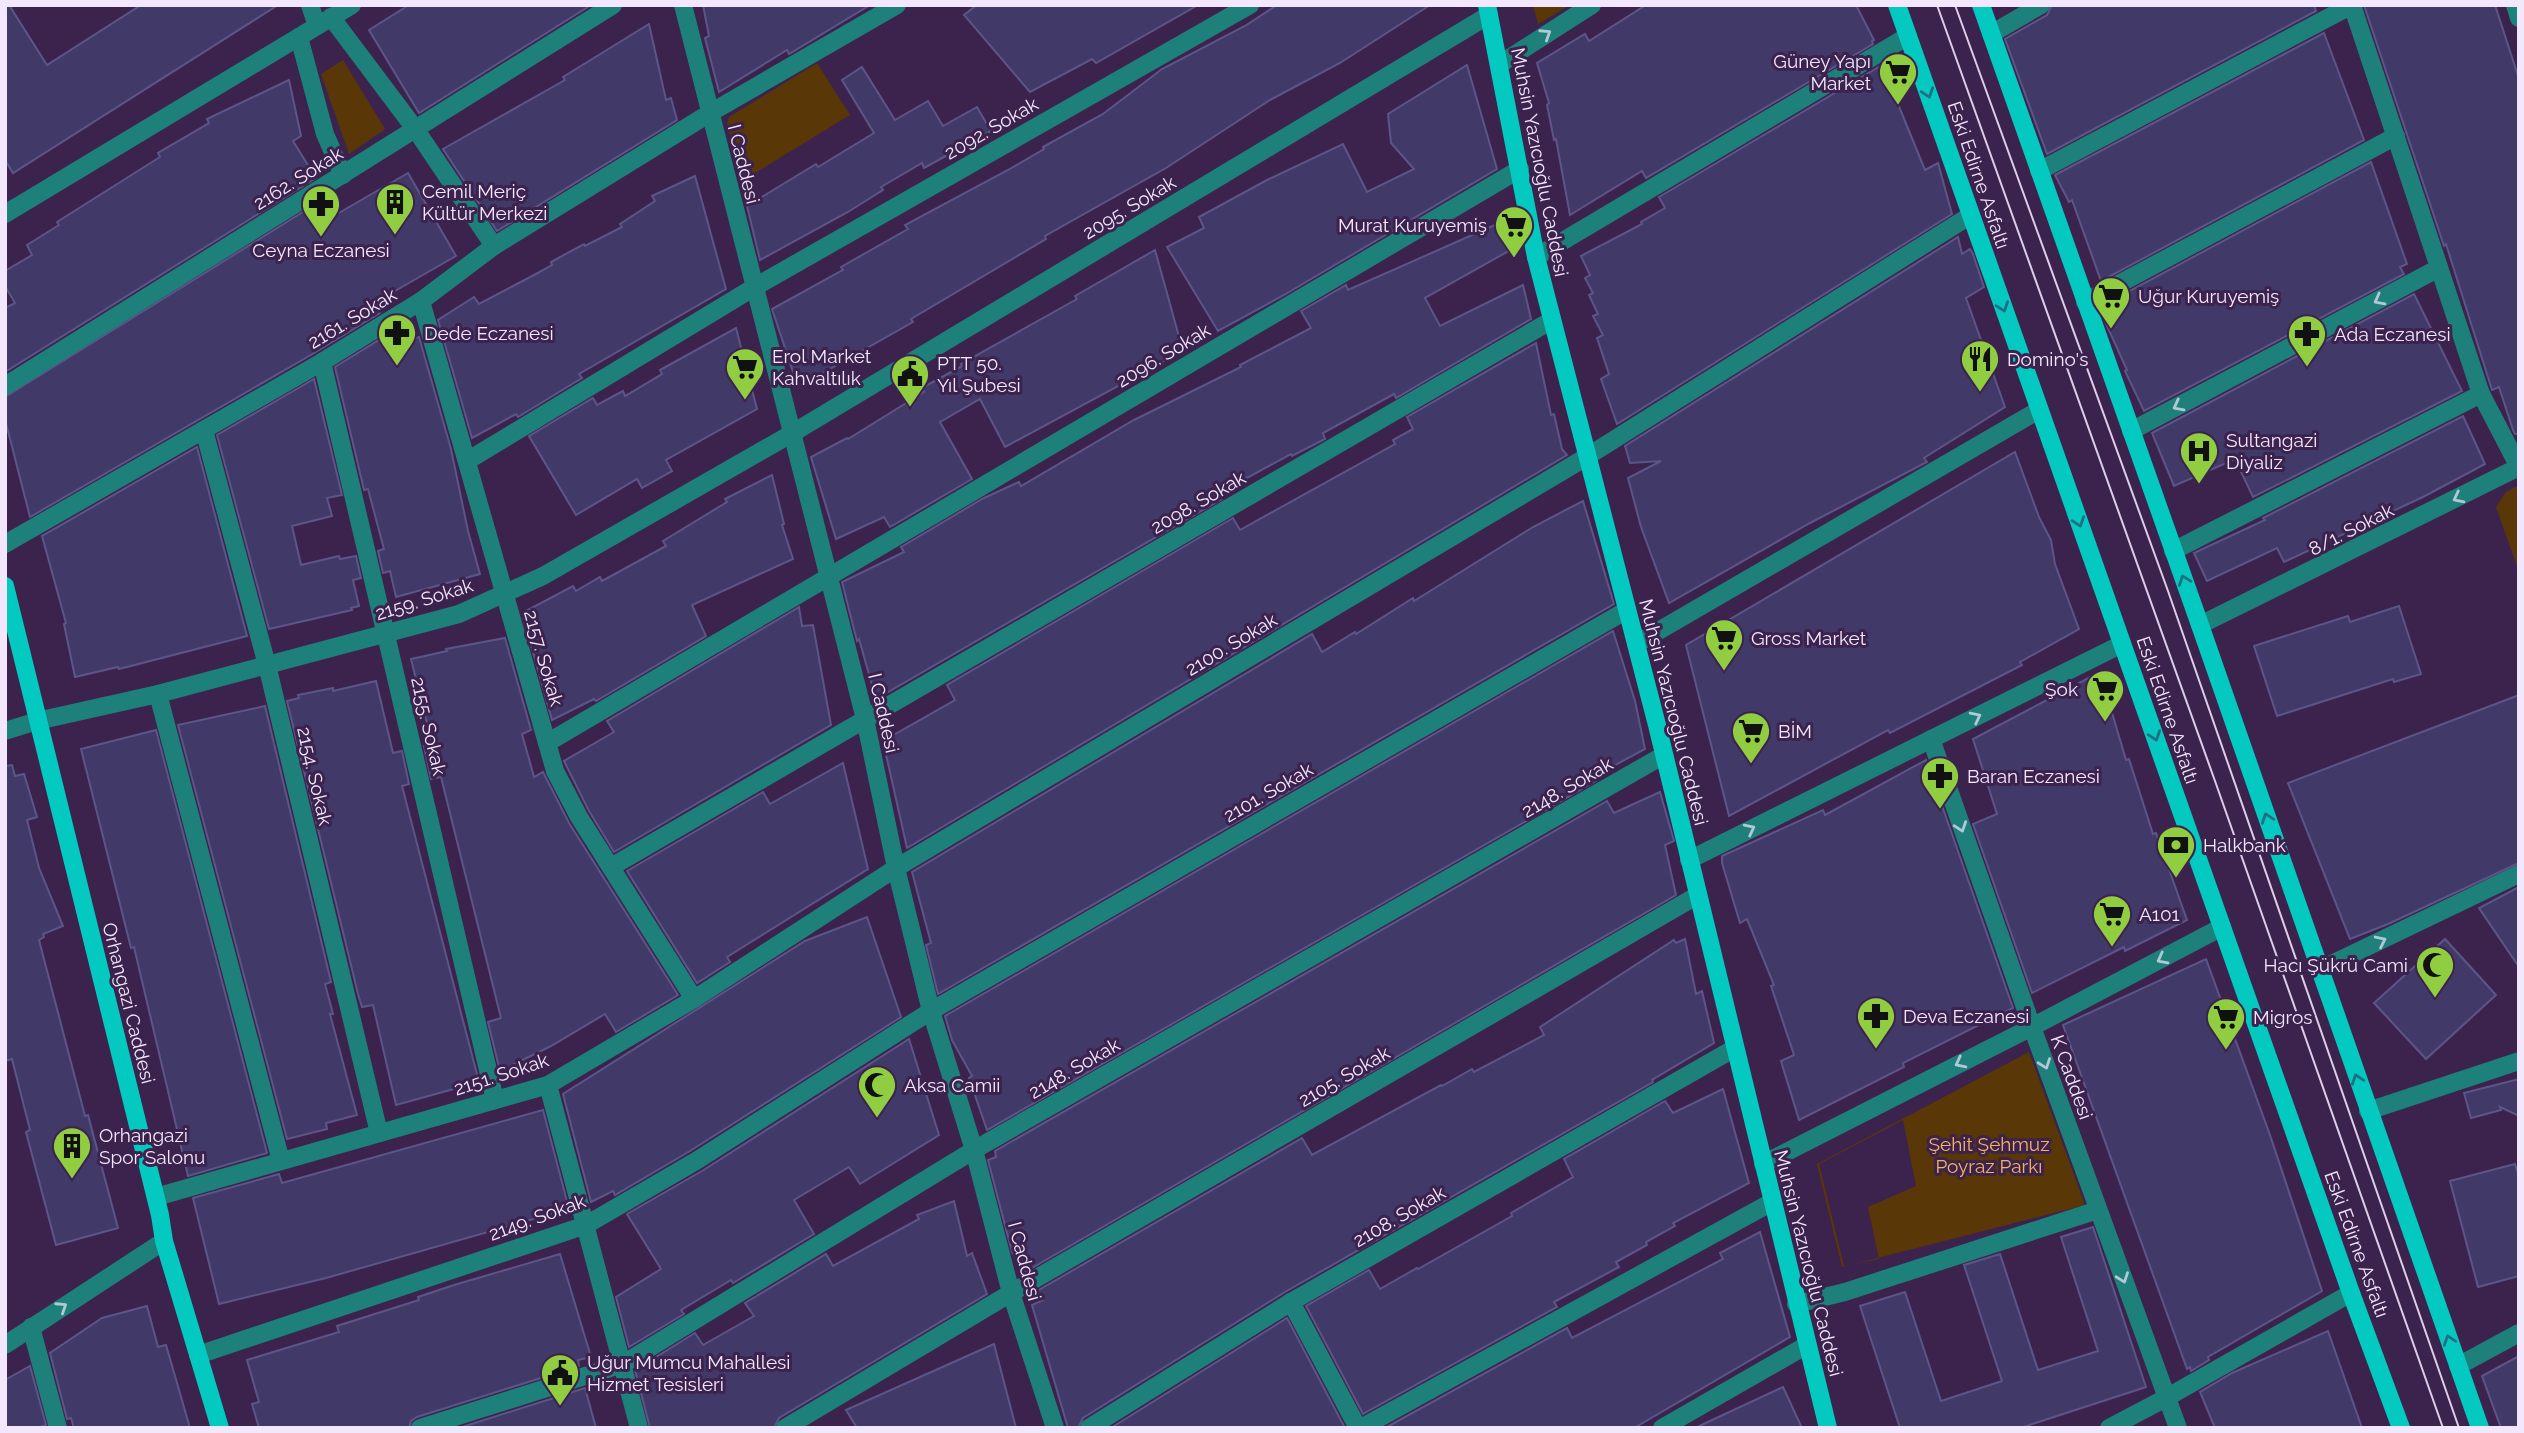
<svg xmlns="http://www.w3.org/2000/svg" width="2524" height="1433" font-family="Raleway,sans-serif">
<rect width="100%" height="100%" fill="#3c234e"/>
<g fill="#593707" fill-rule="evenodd">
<polygon points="1533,5 1570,5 1538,24"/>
<polygon points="343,60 385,129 349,154 321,74"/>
<polygon points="817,63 850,115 742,181 727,123 729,117"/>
<polygon points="2519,485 2519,572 2496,507 2506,492"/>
<path d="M2029,1052l56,153 -243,62 -25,-103zM1903,1120l13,66 -48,21 11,52 -35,7 -25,-102z"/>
</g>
<g fill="#413968" stroke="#5c5587" stroke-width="2">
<polygon points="5,5 9,5 47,65 141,5 278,5 13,173 5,160"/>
<polygon points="409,5 591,5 419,113 369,30"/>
<polygon points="703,5 870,5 789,54 787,50 719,92 705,38 709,36"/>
<polygon points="977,5 1198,5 1096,63 1092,59 1030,92 964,15"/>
<polygon points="1277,5 1430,5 1340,63 1270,100 1166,168 1045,236 1046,239 911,319 913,322 798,387 772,309 843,270 841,267 908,229 905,225 1008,170 1044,149 1043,147 1103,114 1162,69 1245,26"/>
<polygon points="1646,5 1856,5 1874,40 1872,41 1873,44 1646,178 1642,171 1570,215 1556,139 1554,140 1547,105 1549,103 1537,63 1585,34 1589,41"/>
<polygon points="2052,5 2314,5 2316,11 2047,154 2005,39 2047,15"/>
<polygon points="2364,5 2495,5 2519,79 2519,434 2515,434 2513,430 2499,387 2492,390 2446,244 2444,246"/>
<polygon points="649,24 666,100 671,98 677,120 497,231 443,149 565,80 563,77"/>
<polygon points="2324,33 2364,140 2101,281 2072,200 2069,202 2055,175"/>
<polygon points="1467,65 1497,169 1284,295 1218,331 1167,247 1204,228 1199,217 1267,180 1343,144 1367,192 1414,169 1391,143 1388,114"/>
<polygon points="1882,65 1925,170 1938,163 1952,214 1617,424 1601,379 1609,374 1597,338 1603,335 1593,316 1598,314 1589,295 1593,293 1585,278 1590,275 1581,256 1642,224 1641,222 1665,208 1659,197"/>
<polygon points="862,67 895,120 928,101 943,126 977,107 991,131 924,168 922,163 881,187 883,190 848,212 760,260 747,206 816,164 818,167 874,133 842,80"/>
<polygon points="289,80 301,136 293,141 316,178 5,372 5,308 15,303 5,286 5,271 32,255 27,245 59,225 57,222 160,157 158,153 209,123 207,119"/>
<polygon points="2371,162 2407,264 2400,267 2404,274 2144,411 2125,371 2127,370 2102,315 2111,310 2109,302"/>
<polygon points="408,173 456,256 374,303 380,313 316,352 30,517 5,419 5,397 327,197 337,214"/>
<polygon points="695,176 726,289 579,374 582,378 518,417 516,414 472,438 438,320 474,297 479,304 534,275 552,265 551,262 584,244 585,246 622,227 620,224 655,201 652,196"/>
<polygon points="1506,220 1514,248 1425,298 1440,326 1523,285 1531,319 1396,398 1394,394 1323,433 1325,439 1292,456 1291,454 1219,493 1222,499 876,699 859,639 857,641 842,582 904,552 901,547 982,499 1019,482 1021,486 1134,420 1241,367 1240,365 1311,328 1301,311 1346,285 1348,290"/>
<polygon points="1958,237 1962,254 1970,249 1973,254 1984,287 1966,298 2005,407 1924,458 1927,462 1810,523 1669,603 1641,527 1628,478 1661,461 1630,463 1625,446"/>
<polygon points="1155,250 1183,351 1005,447 980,399 940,422 972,479 890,527 884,517 836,539 811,457 847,438 848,439 924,392 922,388 962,366 961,364 1077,299 1075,296"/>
<polygon points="2414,294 2462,391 2253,497 2235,459 2174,486 2152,433"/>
<polygon points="736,328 757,409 666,460 672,471 642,488 637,479 576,515 529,436 593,398 597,405 623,391 625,396 662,374 660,370"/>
<polygon points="392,332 399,345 419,337 451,449 468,531 480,574 396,597 390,571 383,573 378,551 384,549 368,489 364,490 335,367"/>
<polygon points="1536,343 1551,415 1554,414 1562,449 1567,455 907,848 883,741 955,700 947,685 1233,518 1240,530 1395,444 1393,440 1413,429 1407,417"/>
<polygon points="314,379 342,495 327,498 332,516 292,526 301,565 339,556 340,559 356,556 361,578 353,580 359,606 351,608 352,610 269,629 217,435"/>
<polygon points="2463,416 2485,464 2423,497 2284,562 2277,548 2207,581 2194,553 2265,520 2263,518"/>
<polygon points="197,447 247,636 119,669 118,667 75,677 64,624 66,623 42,536"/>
<polygon points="2015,452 2039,517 2051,540 2055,564 2079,629 2020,662 2022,665 1890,733 1888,730 1729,816 1686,645"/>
<polygon points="772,475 784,524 782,525 793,559 692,605 706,636 596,701 594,699 552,720 522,613 573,586 576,591 600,577 602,581 666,546 663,541 727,502 725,499"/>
<polygon points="1583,501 1614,604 938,994 926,945 931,943 912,872 1312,634 1322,652 1355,632 1356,634 1413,598 1414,601 1533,527"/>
<polygon points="2399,606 2421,674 2394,682 2393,679 2277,716 2254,646 2348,616 2350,622"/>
<polygon points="799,607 802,626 813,625 831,725 614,852 589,811 564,761 614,732 607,721"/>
<polygon points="1613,631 1635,701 1645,749 1593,777 1596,781 987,1130 969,1078 972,1076 952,1040 945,1016"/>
<polygon points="505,638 531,730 522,734 534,777 543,772 569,823 678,995 616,1032 605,1014 551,1046 500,1071 488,1022 501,1018 441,777 431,779 424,746 432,744 411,659 447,651 446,649"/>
<polygon points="2100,672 2126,760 2129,759 2153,834 2156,833 2187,920 2125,951 2124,947 2032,993 1973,824 1997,814 1973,739"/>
<polygon points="376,681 393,753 402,751 409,784 402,786 479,1082 396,1105 373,1005 362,1007 358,994 287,701 299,698 298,695 333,688 333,691"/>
<polygon points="2519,695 2519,863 2388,924 2350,939 2288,783"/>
<polygon points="265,706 331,982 325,984 333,1014 330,1014 357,1115 326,1123 327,1129 287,1139 178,725"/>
<polygon points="156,730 267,1153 188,1176 134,947 131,948 81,749"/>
<polygon points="1926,760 2013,1008 1903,1063 1904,1067 1799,1120 1781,1061 1794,1055 1771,986 1774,985 1747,919 1740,923 1722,863 1722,856 1823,810 1825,815"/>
<polygon points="843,763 868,869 727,957 730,962 697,983 627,871 763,792 770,804"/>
<polygon points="12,765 15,776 24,774 37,817 27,820 39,868 63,926 43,934 44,937 39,940 85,1116 88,1115 118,1228 56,1245 26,1132 30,1130 12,1059 5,1061 5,766"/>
<polygon points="1660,792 1674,841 1665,845 1676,895 1025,1272 1012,1252 988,1160 996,1157 995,1151 1607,801 1614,813"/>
<polygon points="2519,887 2519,967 2479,908"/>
<polygon points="867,917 901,1017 690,1151 615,1195 613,1191 591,1202 563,1094 805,941"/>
<polygon points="1685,939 1696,994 1702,991 1714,1043 1652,1080 1653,1082 1285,1292 1083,1418 1078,1428 1068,1428 1032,1305 1043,1300 1037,1291 1302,1138 1312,1155 1441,1085 1442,1086 1472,1069 1474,1072 1544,1035 1540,1027 1674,940 1676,943"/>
<polygon points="2445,939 2496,995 2426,1059 2374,1003"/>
<polygon points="2206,959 2270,1135 2322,1291 2208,1357 2209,1360 2191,1371 2190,1367 2187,1369 2063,1025"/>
<polygon points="909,1039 939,1135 860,1184 849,1167 794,1200 814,1234 733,1283 731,1280 681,1310 684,1314 629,1347 616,1297 661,1269 627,1214 702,1171"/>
<polygon points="2519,1079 2519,1116 2500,1107 2501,1110 2471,1118 2464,1093"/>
<polygon points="1723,1089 1749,1183 1673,1223 1675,1226 1646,1242 1647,1245 1616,1262 1619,1267 1554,1302 1557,1307 1363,1414 1306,1306 1369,1270 1380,1289 1417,1268 1418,1269 1512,1216 1511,1213 1573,1177 1564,1159 1665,1101 1673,1113"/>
<polygon points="543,1110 569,1209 326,1278 219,1304 193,1198 279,1174 282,1183"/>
<polygon points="2515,1164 2519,1177 2519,1276 2478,1287 2450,1181"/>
<polygon points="954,1201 967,1256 972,1253 987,1294 779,1418 774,1428 650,1428 635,1370 695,1333 703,1345 754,1316 745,1303 826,1254 833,1266 919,1219 917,1215"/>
<polygon points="2093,1227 2146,1387 2020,1428 1900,1428 1860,1306 1905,1292 1941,1401 2002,1381 1964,1265 2000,1254 2038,1370 2098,1351 2061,1237"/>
<polygon points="1760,1232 1790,1337 1634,1428 1385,1428 1567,1328 1572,1338 1723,1259 1720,1253"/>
<polygon points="560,1254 591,1357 578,1360 579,1366 417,1417 411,1421 409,1428 259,1428 252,1404 259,1402 247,1360 339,1332 337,1326 419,1300 418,1297 454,1285"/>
<polygon points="147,1306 158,1347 166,1345 190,1428 74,1428 71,1418 67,1419 50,1353 102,1318"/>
<polygon points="1287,1318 1345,1428 1111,1428"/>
<polygon points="2328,1331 2362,1428 2215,1428 2200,1392 2232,1373"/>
<polygon points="994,1344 1016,1428 857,1428 846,1410"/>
<polygon points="2519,1356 2519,1428 2501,1428 2482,1376"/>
<polygon points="30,1366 46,1425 37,1428 5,1428 5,1380"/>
<polygon points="1783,1387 1802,1428 1695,1428"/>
<polygon points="585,1388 596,1428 459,1428"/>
</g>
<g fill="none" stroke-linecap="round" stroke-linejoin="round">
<g stroke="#1e807b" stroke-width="18">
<polyline points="310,5 317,26"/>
<polyline points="683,5 865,719 896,868 931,1011 974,1150 1011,1293 1055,1428"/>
<polyline points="2352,5 2481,394 2519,467"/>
<polyline points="2515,5 2519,18"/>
<polyline points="331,17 416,130 494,246"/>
<polyline points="1991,34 2041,5"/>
<polyline points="299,37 325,134 343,175"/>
<polyline points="1500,64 1592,5"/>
<polyline points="2039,171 2352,5"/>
<polyline points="5,214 352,5"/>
<polyline points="1536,257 1908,36"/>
<polyline points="421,301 555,771 579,817 694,999"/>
<polyline points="2085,302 2396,136"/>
<polyline points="322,362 495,1100"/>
<polyline points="5,386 613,5"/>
<polyline points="204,430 267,665 379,1133"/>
<polyline points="2131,431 2439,268"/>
<polyline points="467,461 753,288 1250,5"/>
<polyline points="5,544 322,362 421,301 494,246 710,113 897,5"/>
<polyline points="2173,551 2481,394"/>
<polyline points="2200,625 2519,467"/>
<polyline points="1636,644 2039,410"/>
<polyline points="158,694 281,1161"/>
<polyline points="5,731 37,721 158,694 459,614 543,576 791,434 1489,15"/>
<polyline points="1931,739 2032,1027 2178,1428"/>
<polyline points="547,743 1520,169"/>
<polyline points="1689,860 2122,644"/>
<polyline points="611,867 1552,320"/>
<polyline points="2319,970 2519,874"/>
<polyline points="548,1085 639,1428"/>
<polyline points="2368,1111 2519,1061"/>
<polyline points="1763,1164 2032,1027 2222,927"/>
<polyline points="156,1197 548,1085 694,999 896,868 1588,456 1971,215"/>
<polyline points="1291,1302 1358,1428"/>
<polyline points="1796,1304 1845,1292 2098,1210"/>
<polyline points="31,1327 58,1428"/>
<polyline points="5,1345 164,1241"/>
<polyline points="198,1355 586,1225 696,1161 931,1011 1627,610"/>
<polyline points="2458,1366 2519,1333"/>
<polyline points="420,1428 623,1364 974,1150 1664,755"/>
<polyline points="785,1428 1011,1293 1698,895"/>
<polyline points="1089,1428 1291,1302 1735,1048"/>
<polyline points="1361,1428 1772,1202"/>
<polyline points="1662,1428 1807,1345"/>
<polyline points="2109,1428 2166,1398 2351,1293"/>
</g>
<g stroke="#03c9c1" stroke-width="18">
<polyline points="1487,5 1536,257 1657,725 1828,1428"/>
<polyline points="1897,5 2351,1293 2401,1428"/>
<polyline points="1981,5 2200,625 2480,1428"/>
<polyline points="5,586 160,1215 164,1241 220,1428"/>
</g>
<g stroke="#dccee7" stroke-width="2">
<polyline points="1937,5 2215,781 2443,1428"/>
<polyline points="1955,5 2168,591 2459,1428"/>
</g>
</g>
<defs><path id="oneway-chevron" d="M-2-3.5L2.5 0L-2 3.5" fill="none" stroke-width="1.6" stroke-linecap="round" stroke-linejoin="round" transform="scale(1.75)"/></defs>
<g stroke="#b3c8d6">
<use href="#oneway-chevron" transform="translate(1546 34) rotate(-33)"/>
<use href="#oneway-chevron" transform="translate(2379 300) rotate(152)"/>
<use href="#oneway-chevron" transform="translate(2178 406) rotate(152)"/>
<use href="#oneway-chevron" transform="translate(2458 498) rotate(153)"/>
<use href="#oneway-chevron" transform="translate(1976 717) rotate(-27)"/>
<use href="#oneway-chevron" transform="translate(1961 827) rotate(71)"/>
<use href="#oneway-chevron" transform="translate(1750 829) rotate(-27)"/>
<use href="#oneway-chevron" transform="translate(2381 941) rotate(-26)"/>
<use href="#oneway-chevron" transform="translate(2162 959) rotate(152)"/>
<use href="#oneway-chevron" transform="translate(1960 1063) rotate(153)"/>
<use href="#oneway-chevron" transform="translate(2045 1064) rotate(70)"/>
<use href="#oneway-chevron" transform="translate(2123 1278) rotate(70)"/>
<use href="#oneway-chevron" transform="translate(62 1307) rotate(-33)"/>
</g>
<g stroke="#226e82">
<use href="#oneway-chevron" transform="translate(1928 93) rotate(71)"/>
<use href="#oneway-chevron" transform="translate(2003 307) rotate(71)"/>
<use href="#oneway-chevron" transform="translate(2079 522) rotate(71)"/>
<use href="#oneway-chevron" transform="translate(2184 580) rotate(-110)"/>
<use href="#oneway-chevron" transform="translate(2155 736) rotate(71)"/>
<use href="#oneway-chevron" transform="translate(2267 818) rotate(-109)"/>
<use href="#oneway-chevron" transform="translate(2357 1079) rotate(-109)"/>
<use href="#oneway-chevron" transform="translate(2449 1340) rotate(-109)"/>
</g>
<defs>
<g id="supermarket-pin" transform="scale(2.0125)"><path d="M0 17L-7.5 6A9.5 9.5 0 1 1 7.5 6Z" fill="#90cd40" stroke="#3c234e"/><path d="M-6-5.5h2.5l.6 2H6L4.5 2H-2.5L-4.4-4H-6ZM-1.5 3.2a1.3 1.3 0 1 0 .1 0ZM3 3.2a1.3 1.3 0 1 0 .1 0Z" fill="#111"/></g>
<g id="building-pin" transform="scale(2.0125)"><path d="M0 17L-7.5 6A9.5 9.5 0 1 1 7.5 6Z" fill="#90cd40" stroke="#3c234e"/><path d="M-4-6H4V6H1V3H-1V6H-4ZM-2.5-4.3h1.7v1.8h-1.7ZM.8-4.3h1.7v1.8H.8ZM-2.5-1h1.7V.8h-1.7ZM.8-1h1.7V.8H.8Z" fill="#111"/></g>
<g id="pharmacy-pin" transform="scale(2.0125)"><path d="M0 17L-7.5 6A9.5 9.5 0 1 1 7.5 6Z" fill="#90cd40" stroke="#3c234e"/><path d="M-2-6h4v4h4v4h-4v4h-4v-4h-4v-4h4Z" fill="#111"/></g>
<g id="restaurant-pin" transform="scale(2.0125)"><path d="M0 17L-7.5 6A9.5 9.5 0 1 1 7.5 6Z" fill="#90cd40" stroke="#3c234e"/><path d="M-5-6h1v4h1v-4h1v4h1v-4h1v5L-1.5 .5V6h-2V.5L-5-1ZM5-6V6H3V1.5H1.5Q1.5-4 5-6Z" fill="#111"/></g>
<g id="civic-pin" transform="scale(2.0125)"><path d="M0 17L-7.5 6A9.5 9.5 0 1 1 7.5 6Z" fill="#90cd40" stroke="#3c234e"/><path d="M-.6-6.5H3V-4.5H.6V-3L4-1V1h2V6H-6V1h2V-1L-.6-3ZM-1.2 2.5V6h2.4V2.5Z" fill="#111"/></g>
<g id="hospital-pin" transform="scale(2.0125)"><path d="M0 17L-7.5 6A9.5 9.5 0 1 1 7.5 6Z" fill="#90cd40" stroke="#3c234e"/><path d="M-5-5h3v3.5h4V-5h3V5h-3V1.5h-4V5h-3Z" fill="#111"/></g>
<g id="bank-pin" transform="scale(2.0125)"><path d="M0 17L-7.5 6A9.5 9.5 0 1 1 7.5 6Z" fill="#90cd40" stroke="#3c234e"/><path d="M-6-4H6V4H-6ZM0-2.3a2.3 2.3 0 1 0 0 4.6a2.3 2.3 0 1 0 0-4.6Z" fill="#111"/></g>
<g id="mosque-pin" transform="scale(2.0125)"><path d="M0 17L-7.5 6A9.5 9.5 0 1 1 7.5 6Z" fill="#90cd40" stroke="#3c234e"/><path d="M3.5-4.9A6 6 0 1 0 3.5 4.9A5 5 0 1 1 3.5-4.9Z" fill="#111"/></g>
</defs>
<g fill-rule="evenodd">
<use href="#supermarket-pin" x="1898" y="72"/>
<use href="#building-pin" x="395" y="202"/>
<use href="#pharmacy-pin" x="321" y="204"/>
<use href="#supermarket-pin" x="1514" y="225"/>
<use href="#supermarket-pin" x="2111" y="296"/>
<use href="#pharmacy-pin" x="397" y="333"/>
<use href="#pharmacy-pin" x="2307" y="334"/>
<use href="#restaurant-pin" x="1980" y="359"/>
<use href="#supermarket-pin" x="745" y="367"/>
<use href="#civic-pin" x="910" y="374"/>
<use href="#hospital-pin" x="2199" y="451"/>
<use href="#supermarket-pin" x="1724" y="638"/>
<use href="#supermarket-pin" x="2105" y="689"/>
<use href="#supermarket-pin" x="1751" y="731"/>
<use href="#pharmacy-pin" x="1940" y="776"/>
<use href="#bank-pin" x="2176" y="845"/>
<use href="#supermarket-pin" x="2112" y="914"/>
<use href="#mosque-pin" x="2435" y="965"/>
<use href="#pharmacy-pin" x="1876" y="1016"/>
<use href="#supermarket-pin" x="2226" y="1017"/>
<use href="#mosque-pin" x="877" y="1085"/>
<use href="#building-pin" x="72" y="1146"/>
<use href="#civic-pin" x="560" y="1373"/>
</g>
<g text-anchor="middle" stroke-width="6" stroke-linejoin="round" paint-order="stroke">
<g font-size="19" fill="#f3e7fd" stroke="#3c234e" text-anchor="start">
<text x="1871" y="68" text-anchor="end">Güney Yapı<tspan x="1871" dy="22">Market</tspan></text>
<text x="422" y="198">Cemil Meriç<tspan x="422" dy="22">Kültür Merkezi</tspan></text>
<text x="1487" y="232" text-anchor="end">Murat Kuruyemiş</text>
<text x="321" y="257" text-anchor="middle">Ceyna Eczanesi</text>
<text x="2138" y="303">Uğur Kuruyemiş</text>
<text x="424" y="340">Dede Eczanesi</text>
<text x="2334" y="341">Ada Eczanesi</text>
<text x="772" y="363">Erol Market<tspan x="772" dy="22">Kahvaltılık</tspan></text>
<text x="2007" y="366">Domino's</text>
<text x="937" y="370">PTT 50.<tspan x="937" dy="22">Yıl Şubesi</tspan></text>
<text x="2226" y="447">Sultangazi<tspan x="2226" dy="22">Diyaliz</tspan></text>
<text x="1751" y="645">Gross Market</text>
<text x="2078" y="696" text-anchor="end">Şok</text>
<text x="1778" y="738">BİM</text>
<text x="1967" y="783">Baran Eczanesi</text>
<text x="2203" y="852">Halkbank</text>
<text x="2139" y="921">A101</text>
<text x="2408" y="972" text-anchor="end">Hacı Şükrü Cami</text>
<text x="1903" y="1023">Deva Eczanesi</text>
<text x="2253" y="1024">Migros</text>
<text x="904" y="1092">Aksa Camii</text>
<text x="99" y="1142">Orhangazi<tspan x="99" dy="22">Spor Salonu</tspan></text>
<text x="587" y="1369">Uğur Mumcu Mahallesi<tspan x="587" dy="22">Hizmet Tesisleri</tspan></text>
</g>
<g font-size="19" fill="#f3e7fd" stroke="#3c234e">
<text transform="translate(991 128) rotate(-30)" y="7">2092. Sokak</text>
<text transform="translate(1540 162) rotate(79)" y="7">Muhsin Yazıcıoğlu Caddesi</text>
<text transform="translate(744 164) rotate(76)" y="7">I Caddesi</text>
<text transform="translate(1979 175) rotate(71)" y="7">Eski Edirne Asfaltı</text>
<text transform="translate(298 178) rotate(-32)" y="7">2162. Sokak</text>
<text transform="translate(1129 207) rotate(-31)" y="7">2095. Sokak</text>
<text transform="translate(352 318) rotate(-31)" y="7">2161. Sokak</text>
<text transform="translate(1163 355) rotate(-31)" y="7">2096. Sokak</text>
<text transform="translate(1198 502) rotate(-30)" y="7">2098. Sokak</text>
<text transform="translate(2351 529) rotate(-27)" y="7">8/1. Sokak</text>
<text transform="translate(424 599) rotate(-17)" y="7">2159. Sokak</text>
<text transform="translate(1231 644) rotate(-31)" y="7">2100. Sokak</text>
<text transform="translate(544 658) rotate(74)" y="7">2157. Sokak</text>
<text transform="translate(2168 710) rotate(71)" y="7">Eski Edirne Asfaltı</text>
<text transform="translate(1674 712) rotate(76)" y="7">Muhsin Yazıcıoğlu Caddesi</text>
<text transform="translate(884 713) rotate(77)" y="7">I Caddesi</text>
<text transform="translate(429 726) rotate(77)" y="7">2155. Sokak</text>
<text transform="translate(315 776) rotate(77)" y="7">2154. Sokak</text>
<text transform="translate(1567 787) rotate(-30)" y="7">2148. Sokak</text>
<text transform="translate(1268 792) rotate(-30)" y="7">2101. Sokak</text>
<text transform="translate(129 1003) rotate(76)" y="7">Orhangazi Caddesi</text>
<text transform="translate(1074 1068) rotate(-30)" y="7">2148. Sokak</text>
<text transform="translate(501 1074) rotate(-18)" y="7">2151. Sokak</text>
<text transform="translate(1344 1076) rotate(-30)" y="7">2105. Sokak</text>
<text transform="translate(2072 1077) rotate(70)" y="7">K Caddesi</text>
<text transform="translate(1399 1216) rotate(-30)" y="7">2108. Sokak</text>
<text transform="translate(537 1217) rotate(-20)" y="7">2149. Sokak</text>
<text transform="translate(2357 1244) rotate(70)" y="7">Eski Edirne Asfaltı</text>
<text transform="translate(1025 1261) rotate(75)" y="7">I Caddesi</text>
<text transform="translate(1809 1263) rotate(76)" y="7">Muhsin Yazıcıoğlu Caddesi</text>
</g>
<g font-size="19" fill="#f6b25d" stroke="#3c234e">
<text x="1989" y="1151">Şehit Şehmuz<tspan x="1989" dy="22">Poyraz Parkı</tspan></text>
</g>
</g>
<rect width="2524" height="1433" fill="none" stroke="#f3e7fd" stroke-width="14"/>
</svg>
